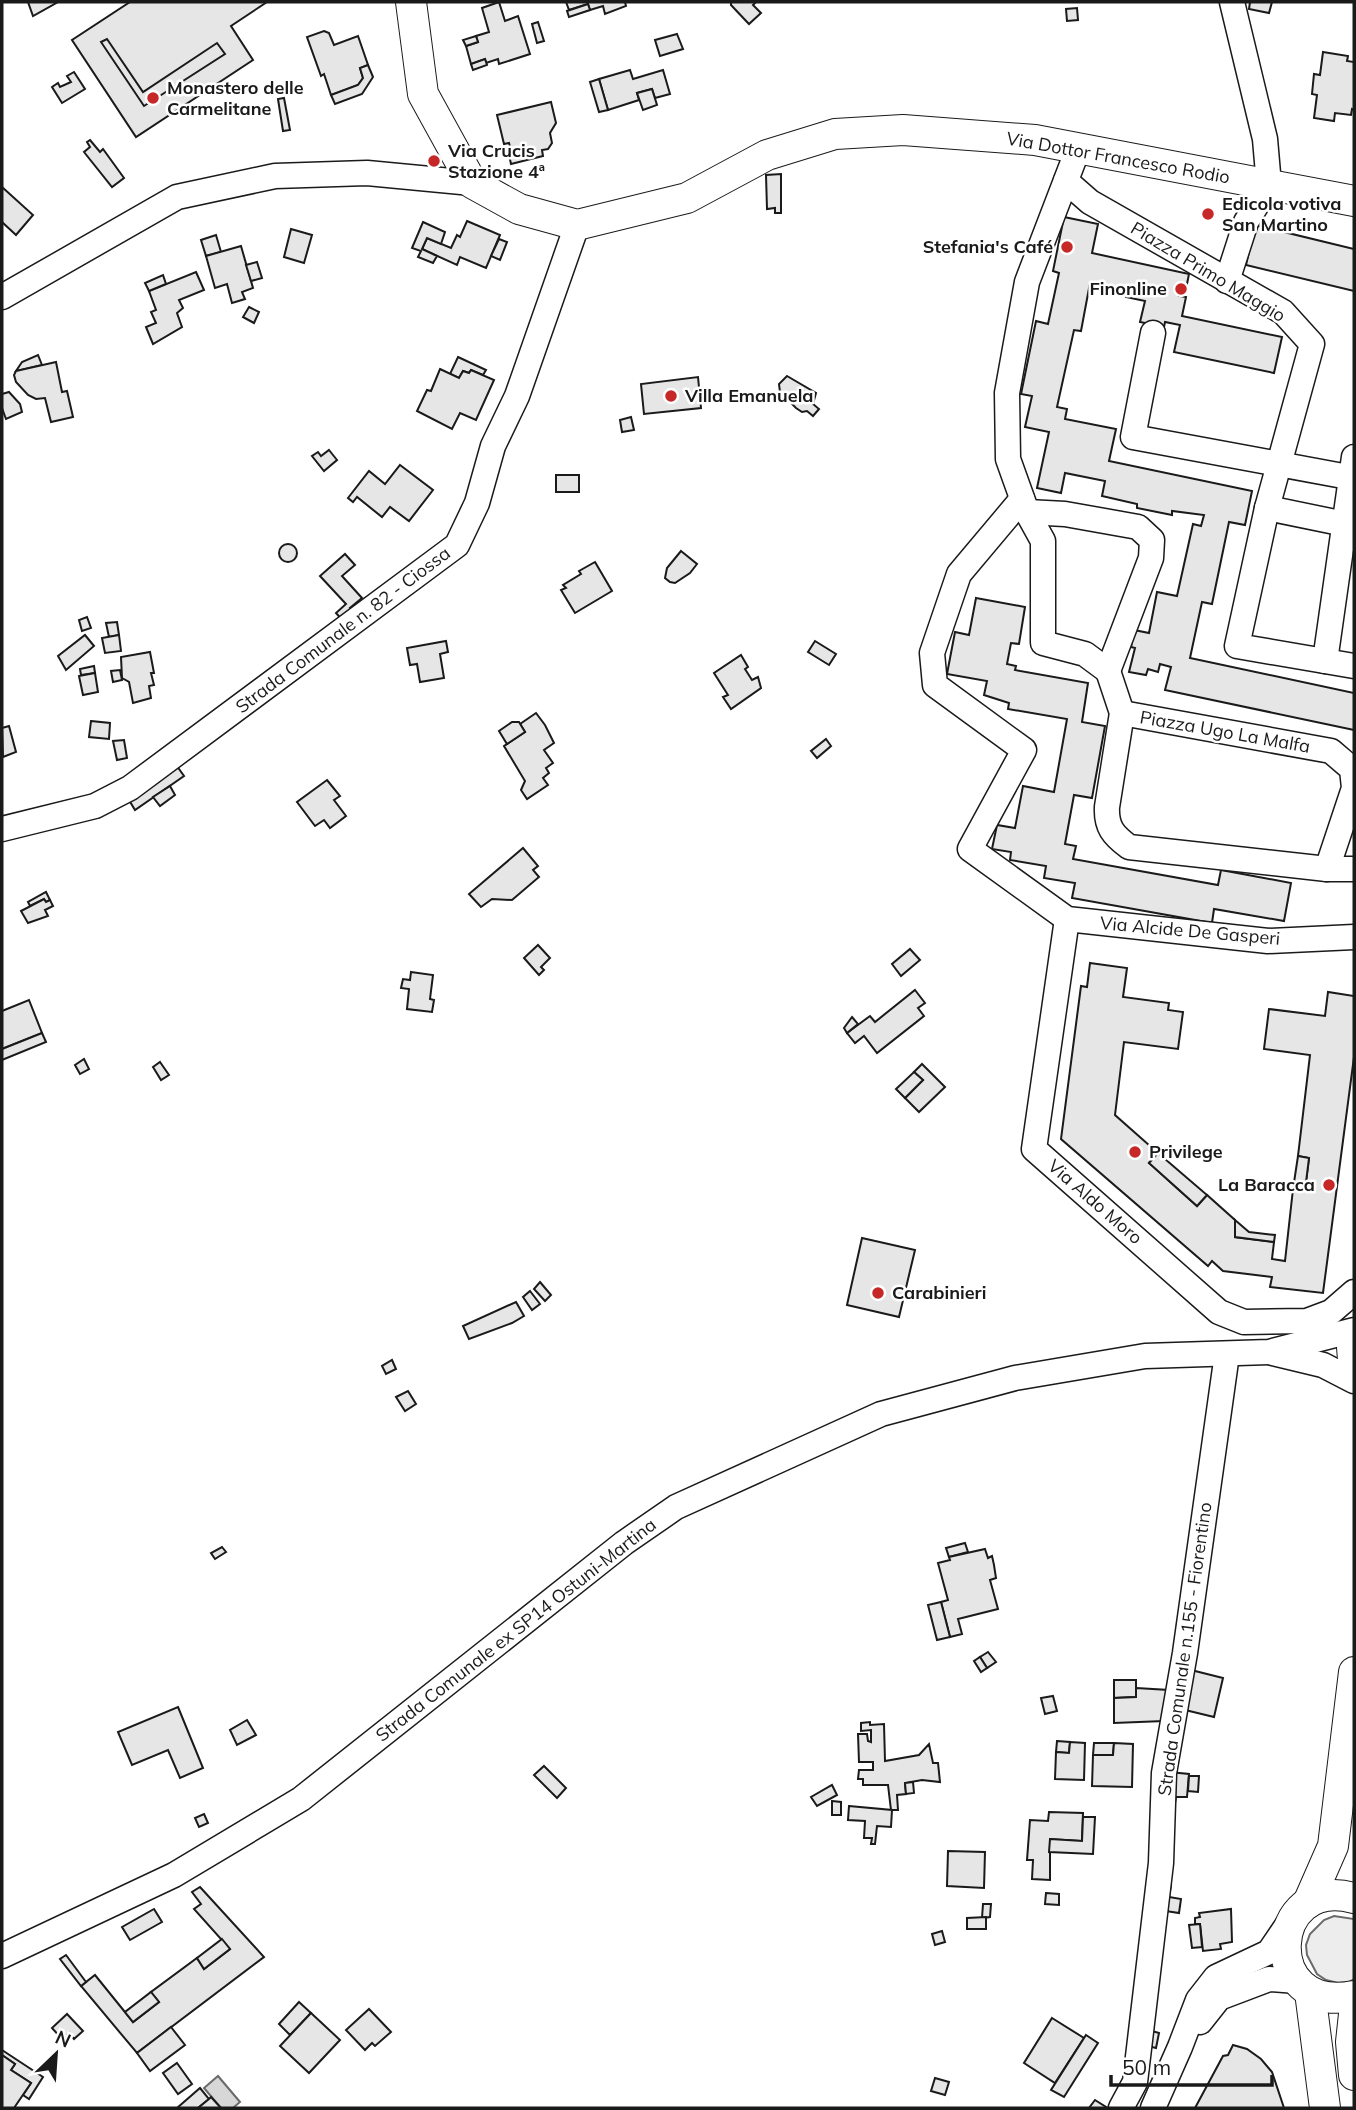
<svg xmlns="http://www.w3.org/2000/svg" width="1356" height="2110" font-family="Mulish,sans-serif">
<rect width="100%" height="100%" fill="#fff"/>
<polygon fill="#ededed" stroke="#6a6a6a" stroke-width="2" points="1334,1916 1354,1919 1354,1979 1349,1982 1338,1983 1326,1980 1317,1974 1307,1955 1306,1945 1310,1934 1324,1920"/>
<polygon fill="#d7d7d7" stroke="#6a6a6a" stroke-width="2" points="218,2076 240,2102 233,2108 221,2108 204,2088"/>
<g fill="#e6e6e6" stroke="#1a1a1a" stroke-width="2">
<polygon points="28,2 58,2 33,16"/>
<polygon points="130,2 267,2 231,26 253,60 136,137 72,40"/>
<polygon points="499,2 505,21 518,16 530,54 499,64 498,59 486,63 485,59 471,64 466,46 478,42 476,36 489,32 482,8"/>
<polygon points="563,2 625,2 626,6 605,14 603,6 590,10 588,4 569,10 566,2"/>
<polygon points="731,2 756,2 753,5 761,13 749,24 731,5"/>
<polygon points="1250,2 1272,2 1269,13 1249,9"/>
<polygon points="588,4 590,10 569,17 567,11"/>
<polygon points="1077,8 1078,20 1067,21 1066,9"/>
<polygon points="538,22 544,41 537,43 532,24"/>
<polygon points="324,31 329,33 334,45 358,36 368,65 360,68 363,78 358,85 331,95 324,74 321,76 307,37"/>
<polygon points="677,34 683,49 660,56 655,40"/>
<polygon points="476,36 478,42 466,46 463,40"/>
<polygon points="107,39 143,92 217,43 225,54 144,106 101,42"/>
<polygon points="1323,52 1348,56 1347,61 1354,62 1354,110 1352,109 1351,115 1335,113 1334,121 1314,118 1317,95 1312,94 1314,74 1320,75"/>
<polygon points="485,59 487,65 473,70 471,64"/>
<polygon points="368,65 373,77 362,94 335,104 331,95 358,85 363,78 360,68"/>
<polygon points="630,70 633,79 663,70 670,94 655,98 652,89 637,93 639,100 608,110 599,79"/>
<polygon points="74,72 85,89 62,103 52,87 58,83 60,87 71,82 67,76"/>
<polygon points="599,79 608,110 599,112 590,82"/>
<polygon points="652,89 657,105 643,110 637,93"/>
<polygon points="284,98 290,130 283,131 278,99"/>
<polygon points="551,102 556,123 550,133 552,143 548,149 542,150 543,156 511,164 509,155 512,154 509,143 504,144 497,115"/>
<polygon points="90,140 100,152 103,149 124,178 112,187 84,152 90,147 87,142"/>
<polygon points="781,174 781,213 775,213 775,208 767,209 766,175"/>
<polygon points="2,187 33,215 16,235 2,222"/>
<polygon points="1064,217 1098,224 1092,253 1189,274 1186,289 1181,289 1179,296 1186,297 1182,316 1282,337 1274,373 1174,352 1180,325 1165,322 1164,327 1140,322 1145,301 1126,297 1127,290 1090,283 1081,331 1074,330 1057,407 1067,409 1065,419 1116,429 1109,461 1252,491 1245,525 1229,522 1212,604 1202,602 1190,658 1354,693 1354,730 1165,690 1171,667 1160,664 1158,672 1148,669 1146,675 1129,672 1135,648 1131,647 1134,630 1149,633 1157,592 1177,596 1193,524 1201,526 1204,515 1172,511 1172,515 1137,508 1137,504 1102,496 1105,481 1065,473 1061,493 1037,488 1049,432 1025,427 1032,396 1021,394 1036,321 1048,324 1059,273 1053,271"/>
<polygon points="467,221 500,235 486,268 460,257 457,265 422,249 427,238 451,248 457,235 460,237"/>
<polygon points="423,222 445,232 441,244 427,238 422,249 437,256 433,263 418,257 421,251 412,248"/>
<polygon points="1255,225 1354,249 1354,291 1246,265"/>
<polygon points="291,229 312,235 304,263 284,257"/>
<polygon points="216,235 221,252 206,256 201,240"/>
<polygon points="499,239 507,242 500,260 491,256"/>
<polygon points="241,246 253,288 242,292 245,299 232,303 227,284 215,288 206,256"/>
<polygon points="257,262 262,278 251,281 246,265"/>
<polygon points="196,272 204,290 179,300 183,308 177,313 182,327 153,344 146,327 156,323 151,312 156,310 149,291"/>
<polygon points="163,275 166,284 149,291 145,283"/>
<polygon points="249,307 259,312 254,323 243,317"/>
<polygon points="38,355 42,365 16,371 22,362"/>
<polygon points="458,357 486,370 483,375 471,370 469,373 463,371 459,378 450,374"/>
<polygon points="56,362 62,392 67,391 73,417 51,422 45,398 36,399 28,395 16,382 14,375 16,371"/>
<polygon points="440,369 459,378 463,371 469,373 471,370 494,380 476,420 460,413 452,429 417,411 427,390 431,391"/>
<polygon points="787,376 816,393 813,404 819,409 813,416 807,411 802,412 796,408 780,392 779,384"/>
<polygon points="698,377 701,408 644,414 641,384"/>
<polygon points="9,392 20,404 22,412 6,419 2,408 2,394"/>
<polygon points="631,417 634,430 622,432 620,420"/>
<polygon points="329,450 337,460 324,471 312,456 318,452 321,456"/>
<polygon points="400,465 433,490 409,521 390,507 382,517 357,497 353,502 348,498 369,471 385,484"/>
<rect x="556" y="475" width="23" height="17"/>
<circle cx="288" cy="553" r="9"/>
<polygon points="681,551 697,564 690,573 675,583 670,582 665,578 667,568"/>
<polygon points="345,554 355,565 342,576 362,598 350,608 354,613 343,621 336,613 346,604 320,576"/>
<polygon points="595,562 612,591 575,613 561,590 566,588 563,585 581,574 579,571"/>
<polygon points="976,598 1025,607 1019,644 1011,643 1007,664 1016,666 1015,670 1088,683 1082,722 1105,726 1092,798 1074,795 1065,844 1076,846 1073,859 1218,885 1221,870 1291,883 1284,921 1214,909 1212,923 1072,898 1075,883 1044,878 1046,866 1010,860 1011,852 992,849 997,825 1015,828 1023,786 1054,792 1067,719 1008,709 1009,703 984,695 987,681 947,674 955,632 969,635"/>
<polygon points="87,617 91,628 82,631 79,620"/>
<polygon points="117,622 119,635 109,637 106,623"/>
<polygon points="85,635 94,646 66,670 58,656"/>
<polygon points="119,635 121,651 105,653 102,638"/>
<polygon points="446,641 448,652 440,654 444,678 420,682 417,664 410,665 407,648"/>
<polygon points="815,641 836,654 829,665 808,652"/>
<polygon points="150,652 154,673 151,673 154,685 149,686 151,698 133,703 129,682 122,678 121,657"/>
<polygon points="741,655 748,667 745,669 752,680 758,677 761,688 731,709 723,697 728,695 714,673"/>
<polygon points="94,666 95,673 81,675 80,669"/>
<polygon points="120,670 122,680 113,682 111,671"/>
<polygon points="95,673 98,692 83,695 79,676"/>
<polygon points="536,713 545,725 554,743 544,750 553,763 546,768 549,773 543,778 548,785 527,799 521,790 525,781 504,746 525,732 520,724"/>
<polygon points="91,721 110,723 109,739 89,737"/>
<polygon points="512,722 519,722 525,732 507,744 499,731"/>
<polygon points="9,726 16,752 3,757 2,728"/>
<polygon points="826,739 831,746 817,758 811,751"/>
<polygon points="124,740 127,758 117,760 113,741"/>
<polygon points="174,762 184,776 135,810 126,795"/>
<polygon points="327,780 340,796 334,800 346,816 330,828 324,820 315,826 297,802"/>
<polygon points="170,786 175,795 160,806 153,797"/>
<polygon points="523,848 538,866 533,870 539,877 512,900 492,899 481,907 469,894"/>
<polygon points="46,892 50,900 46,902 44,899 30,906 28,902"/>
<polygon points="44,899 46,902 50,900 53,906 45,910 48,916 28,923 21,911"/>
<polygon points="538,945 550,958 541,967 544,970 539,975 524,958"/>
<polygon points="910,949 920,960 901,976 892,964"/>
<polygon points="1090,963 1127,968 1123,997 1169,1003 1168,1010 1183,1012 1178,1049 1124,1042 1115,1115 1158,1153 1149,1163 1197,1206 1207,1195 1235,1220 1235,1237 1274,1242 1272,1259 1285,1261 1293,1189 1305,1190 1309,1158 1298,1156 1310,1055 1264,1049 1269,1009 1325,1016 1328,992 1354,996 1354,1057 1323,1293 1270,1287 1272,1277 1223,1271 1212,1261 1208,1266 1061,1139 1081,986 1087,987"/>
<polygon points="411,972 433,975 430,999 434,1000 432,1012 407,1009 409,989 401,988 403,979 410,980"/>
<polygon points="915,990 925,1003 918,1008 924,1016 877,1053 864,1036 855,1043 847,1033 870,1016 875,1022"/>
<polygon points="29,1000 42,1033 2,1049 2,1011"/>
<polygon points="852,1017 858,1024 847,1033 844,1028"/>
<polygon points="42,1033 46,1042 2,1060 2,1049"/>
<polygon points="84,1059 89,1069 80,1074 75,1065"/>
<polygon points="160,1062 169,1075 161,1080 153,1067"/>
<polygon points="922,1064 945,1087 919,1112 905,1098 923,1080 914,1072"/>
<polygon points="914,1072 923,1080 905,1098 896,1089"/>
<polygon points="1158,1153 1207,1195 1197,1206 1149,1163"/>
<polygon points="1298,1156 1309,1158 1305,1190 1293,1189"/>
<polygon points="1235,1220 1249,1232 1275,1235 1274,1242 1235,1237"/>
<polygon points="862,1238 915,1250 899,1317 847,1305"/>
<polygon points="540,1282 551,1295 545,1301 534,1289"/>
<polygon points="530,1291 540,1304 532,1310 523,1297"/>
<polygon points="516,1302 524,1316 512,1323 469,1339 463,1326"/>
<polygon points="392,1360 396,1369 386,1374 382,1366"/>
<polygon points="408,1391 416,1404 405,1411 396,1397"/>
<polygon points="965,1543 968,1552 949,1557 946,1548"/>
<polygon points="222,1547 226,1552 215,1559 211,1553"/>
<polygon points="985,1549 988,1558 992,1556 994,1565 996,1578 990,1580 998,1609 958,1619 962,1634 950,1637 941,1602 948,1600 938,1563 950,1560 949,1557"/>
<polygon points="941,1602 950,1637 937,1640 928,1605"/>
<polygon points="988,1652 996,1662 987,1668 980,1657"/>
<polygon points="980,1657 987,1668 981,1672 974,1661"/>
<polygon points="1191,1670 1223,1678 1214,1717 1181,1709"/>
<polygon points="1114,1680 1136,1680 1136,1697 1114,1698"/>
<polygon points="1136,1688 1169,1690 1164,1721 1114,1723 1114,1698 1136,1697"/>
<polygon points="1053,1696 1057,1711 1045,1714 1041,1698"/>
<polygon points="178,1707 203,1768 180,1778 168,1750 132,1765 118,1732"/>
<polygon points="247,1720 256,1735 237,1745 230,1730"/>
<polygon points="870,1722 870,1725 884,1724 885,1761 919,1755 929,1744 933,1763 938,1763 940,1782 922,1780 905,1783 906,1794 897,1795 898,1810 891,1810 888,1785 863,1785 863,1779 858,1779 859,1770 873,1770 873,1762 859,1762 858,1734 867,1734 868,1741 871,1742 871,1730 861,1731 861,1723"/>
<polygon points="1057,1741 1070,1742 1069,1753 1056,1752"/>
<polygon points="1070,1742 1085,1743 1084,1780 1055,1779 1056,1752 1069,1753"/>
<polygon points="1094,1743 1114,1743 1113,1755 1093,1755"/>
<polygon points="1114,1743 1133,1744 1132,1787 1092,1786 1093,1755 1113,1755"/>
<polygon points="544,1766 566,1788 557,1798 534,1775"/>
<polygon points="1169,1772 1189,1774 1187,1797 1176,1797 1175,1803 1167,1802"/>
<polygon points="1189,1776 1199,1776 1198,1792 1188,1791"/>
<polygon points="913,1782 914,1793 906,1794 905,1783"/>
<polygon points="832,1785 837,1795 817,1806 811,1797"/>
<polygon points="832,1801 841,1802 841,1815 832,1815"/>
<polygon points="849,1806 892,1810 891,1827 877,1826 875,1844 871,1844 872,1838 864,1838 865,1821 848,1820"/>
<polygon points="1049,1812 1083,1813 1082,1841 1050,1839 1050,1880 1032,1879 1033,1860 1027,1860 1030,1820 1048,1821"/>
<polygon points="204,1814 208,1823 199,1827 195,1818"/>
<polygon points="1083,1817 1095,1817 1093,1854 1049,1852 1050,1839 1082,1841"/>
<polygon points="948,1851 985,1852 984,1888 947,1886"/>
<polygon points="1163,1884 1171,1885 1169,1897 1181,1899 1179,1913 1159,1910"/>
<polygon points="200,1887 264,1957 137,2053 81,1986 95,1975 133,2022 159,2002 151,1992 197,1958 204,1969 230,1949 194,1909 201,1904 192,1892"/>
<polygon points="1046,1893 1059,1894 1059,1905 1045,1904"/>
<polygon points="983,1904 991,1904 990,1917 982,1918"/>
<polygon points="154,1909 162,1922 130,1940 122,1927"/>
<polygon points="1231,1909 1232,1942 1220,1944 1221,1949 1203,1951 1200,1924 1195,1924 1195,1918 1200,1917 1199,1913"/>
<polygon points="986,1917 986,1929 967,1929 967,1918"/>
<polygon points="1200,1924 1202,1947 1192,1948 1189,1925"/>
<polygon points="942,1931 945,1942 935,1945 932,1934"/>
<polygon points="222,1939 230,1949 204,1969 197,1958"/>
<polygon points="66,1955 86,1982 81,1986 60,1959"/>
<polygon points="151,1992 159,2002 133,2022 125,2012"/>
<polygon points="299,2002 311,2013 290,2035 279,2024"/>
<polygon points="369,2009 391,2032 375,2046 372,2043 365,2050 346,2030"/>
<polygon points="311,2013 340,2040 309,2073 280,2046"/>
<polygon points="67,2014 83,2031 74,2039 69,2033 62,2039 52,2028"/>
<polygon points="1052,2018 1084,2038 1055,2083 1024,2063"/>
<polygon points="171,2027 185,2045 150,2071 137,2053"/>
<polygon points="1152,2031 1159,2033 1156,2048 1148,2046"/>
<polygon points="1086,2035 1098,2043 1064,2097 1051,2090"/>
<polygon points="1233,2045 1247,2049 1261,2059 1272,2072 1284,2108 1195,2108 1223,2056 1228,2055"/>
<polygon points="2,2050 43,2077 29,2099 23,2095 31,2083 11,2070 15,2064 2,2055"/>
<polygon points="2,2055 15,2064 11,2070 31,2083 14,2108 2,2108"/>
<polygon points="177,2063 192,2084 178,2094 163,2073"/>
<polygon points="935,2078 949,2082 945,2095 931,2091"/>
<polygon points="200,2088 209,2099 198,2108 177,2108"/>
<polygon points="211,2097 221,2108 198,2108 209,2099"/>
<polygon points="1095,2100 1106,2107 1105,2108 1089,2108"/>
</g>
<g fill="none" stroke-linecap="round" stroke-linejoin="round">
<g stroke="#1a1a1a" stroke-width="27">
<g id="minor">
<polyline points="1078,149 1027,282 1007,393 1008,459 1027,512 1043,541 1043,643 1085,654 1108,671"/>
<polyline points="1066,181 1090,202 1283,312 1312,344 1267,508 1237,646 1354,666"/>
<polyline points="1227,281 1246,222 1269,185 1265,139 1232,2"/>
<polyline points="2,297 177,197 275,176 367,173 472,183"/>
<polyline points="1153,333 1133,437 1354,478"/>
<polyline points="1022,499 959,574 932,653 935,685 1024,750 970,849 1067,919 1268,941 1354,937"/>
<polyline points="1267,508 1345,524 1352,539"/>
<polyline points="1027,512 1065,514 1138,527 1152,540 1151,558 1108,671"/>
<polyline points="1325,661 1354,457"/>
<path d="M1108,671l14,42 -15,94c-1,20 6,28 22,40l198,22h27"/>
<polyline points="1122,713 1331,751 1352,769 1354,788 1327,869"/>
<polyline points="2,829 95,806 130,788 457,545 477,503 493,446 517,396 577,225"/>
<polyline points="1067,919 1034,1149 1219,1312 1244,1322 1307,1321 1331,1312 1354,1292"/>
<polyline points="1273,1353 1323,1365 1354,1381"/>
<polyline points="2,1956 174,1875 301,1799 624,1543 676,1507 881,1414 1015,1378 1145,1356 1269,1352 1354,1330"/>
<polyline points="1200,2022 1219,1998 1269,1979 1297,1981"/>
<polyline points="1121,2108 1135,2082 1161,1863 1164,1773 1185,1653 1227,1354"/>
<polyline points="1153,2108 1180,2047 1198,2000 1216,1977 1269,1952 1290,1921"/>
</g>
</g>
<g stroke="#1a1a1a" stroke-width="32">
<g id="major">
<polyline points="411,2 423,94 472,183 519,209 577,225 687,198 767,155 835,134 903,130 1035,140 1354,201"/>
<polyline points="1354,1338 1352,1347 1354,1372"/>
<path d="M1354,1898c-87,-24 -95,117 0,98"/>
<polyline points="1308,1903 1333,1846 1354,1672"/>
<polyline points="1310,1992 1325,2108"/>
<polyline points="1354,2014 1351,2042 1354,2075"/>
</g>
</g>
<use href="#minor" stroke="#fff" stroke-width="24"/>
<use href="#major" stroke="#fff" stroke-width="30"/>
</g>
<g fill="#c62828" stroke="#fff" stroke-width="2.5">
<circle cx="153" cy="98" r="7"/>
<circle cx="434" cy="161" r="7"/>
<circle cx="1208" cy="214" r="7"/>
<circle cx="1067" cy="247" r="7"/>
<circle cx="1181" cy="289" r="7"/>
<circle cx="671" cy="396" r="7"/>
<circle cx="1135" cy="1152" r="7"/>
<circle cx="1329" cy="1185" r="7"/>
<circle cx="878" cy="1293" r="7"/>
</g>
<g text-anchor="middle" stroke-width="5" stroke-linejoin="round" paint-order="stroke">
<g font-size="18" font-weight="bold" fill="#1a1a1a" stroke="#fff" text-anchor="start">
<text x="167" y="94">Monastero delle<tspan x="167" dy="21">Carmelitane</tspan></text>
<text x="448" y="157">Via Crucis<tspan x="448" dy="21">Stazione 4ª</tspan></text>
<text x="1222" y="210">Edicola votiva<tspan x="1222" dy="21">San Martino</tspan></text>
<text x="1053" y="253" text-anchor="end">Stefania's Café</text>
<text x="1167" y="295" text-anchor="end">Finonline</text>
<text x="685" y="402">Villa Emanuela</text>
<text x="1149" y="1158">Privilege</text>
<text x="1315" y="1191" text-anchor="end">La Baracca</text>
<text x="892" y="1299">Carabinieri</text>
</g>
<g font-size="18" fill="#1a1a1a" stroke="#fff">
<text transform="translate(1118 158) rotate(10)" y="6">Via Dottor Francesco Rodio</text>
<text transform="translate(1208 272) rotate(31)" y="6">Piazza Primo Maggio</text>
<text transform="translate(343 630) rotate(-37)" y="6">Strada Comunale n. 82 - Ciossa</text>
<text transform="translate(1225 732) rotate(10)" y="6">Piazza Ugo La Malfa</text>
<text transform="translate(1190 931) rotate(5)" y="6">Via Alcide De Gasperi</text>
<text transform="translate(1095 1202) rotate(41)" y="6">Via Aldo Moro</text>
<text transform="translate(516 1630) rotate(-38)" y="6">Strada Comunale ex SP14 Ostuni-Martina</text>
<text transform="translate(1185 1649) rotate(-82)" y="6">Strada Comunale n.155 - Fiorentino</text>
</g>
</g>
<rect width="1356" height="2110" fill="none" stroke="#1a1a1a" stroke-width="7"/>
<g transform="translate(56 2054) rotate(25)" stroke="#ffffff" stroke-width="5" paint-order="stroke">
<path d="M0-5L12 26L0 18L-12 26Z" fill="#1a1a1a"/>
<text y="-10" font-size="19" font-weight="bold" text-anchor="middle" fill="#1a1a1a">N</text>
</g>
<path d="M1111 2075v10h161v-10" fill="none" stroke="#1a1a1a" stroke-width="3.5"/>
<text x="1122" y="2075" font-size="21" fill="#1a1a1a" stroke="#ffffff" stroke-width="5" paint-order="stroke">50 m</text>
</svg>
